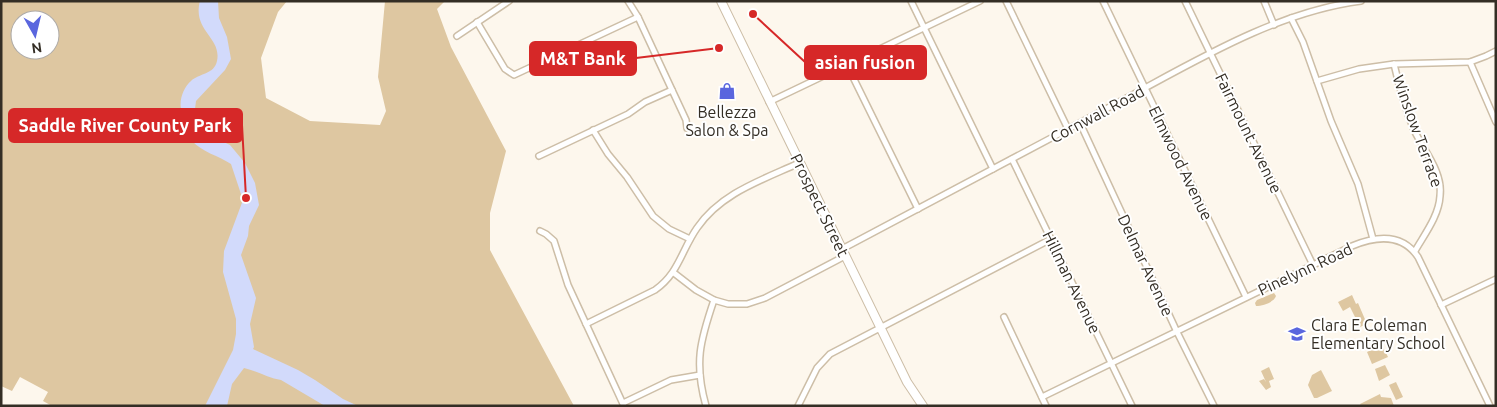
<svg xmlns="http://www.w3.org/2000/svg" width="1497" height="407" font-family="Ubuntu,sans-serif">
<rect width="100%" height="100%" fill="#fdf7ed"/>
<g fill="#dec7a1" fill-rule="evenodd">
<path d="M1,1h286l-9,11 -17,46 5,40 44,23 70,4 6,-14 -8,-34 7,-76h60l-8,8 14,38 55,104 -16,62v37l84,156h-522l-9,-5 5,-9 -28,-15 -8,14 -11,-5zM20,20h30v30h-30z"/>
<path d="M1274,293l2,3c-2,6 -13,10 -20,10l-1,-3 2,-3z"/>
<polygon points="1352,295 1356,304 1358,303 1367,324 1360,327 1350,307 1343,311 1338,302"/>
<polygon points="1382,345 1388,357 1372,364 1367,352"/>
<polygon points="1385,365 1390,375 1379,381 1375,369"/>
<polygon points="1269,367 1274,379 1269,381 1271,387 1266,390 1259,381 1264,379 1266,382 1261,371"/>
<polygon points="1321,370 1332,391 1317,398 1314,398 1308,385 1312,375"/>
<polygon points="1396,382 1403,397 1396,400 1389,385"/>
<polygon points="1380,394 1381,397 1391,398 1394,406 1361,406 1360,404"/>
</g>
<path fill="#d2dafb" d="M200,1h18l1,17 8,19 4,22 -6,11 -29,31 -1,8 1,9 7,11 4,5 23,11 15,18 10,20 4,22 -10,21 -1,10 -7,19 15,43 -6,26 4,23 -1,2 45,21 17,10 28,19 15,7h-33l-44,-26c-13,-2 -24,-9 -37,-12l-12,16 -5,22h-22l28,-56 3,-16v-15l-13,-47 1,-21 19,-51 -12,-36c-12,-8 -29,-12 -39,-23 -5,-6 -4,-12 -6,-18 -1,-5 -4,-10 -5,-14 -2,-10 3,-22 10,-28 8,-8 23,-6 26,-20 5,-24 -25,-30 -17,-60z"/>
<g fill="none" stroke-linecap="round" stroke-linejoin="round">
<g stroke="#cdbea7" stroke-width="8">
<g id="street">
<polyline points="628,1 638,17 686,120 687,128"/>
<polyline points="911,1 993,169"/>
<polyline points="1006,1 1068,129"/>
<polyline points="1103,1 1246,297"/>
<polyline points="1185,1 1313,265"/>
<polyline points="1264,1 1274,25"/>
<polyline points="1291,18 1303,42 1331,121 1358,184 1373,239"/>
<polyline points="477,22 505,69 514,75 638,17"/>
<polyline points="457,36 509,1"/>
<polyline points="1470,62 1496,122"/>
<path d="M1394,64c5,22 11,44 20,66 10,21 29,42 26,66 -1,20 -16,39 -25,55"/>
<polyline points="847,65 918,209"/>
<polyline points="1317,81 1359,69 1394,64 1470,62 1486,56 1496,51"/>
<polyline points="769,102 980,1"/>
<polyline points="1080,123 1177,332 1214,406"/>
<polyline points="593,130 608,154 627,177 653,216 669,229 690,239"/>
<polyline points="539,156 628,114 645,102 672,90"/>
<polyline points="1012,159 1132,406"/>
<polyline points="540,231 546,234 554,241 568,285 624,406"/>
<path d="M842,249c92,-49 184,-98 277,-147 75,-40 156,-90 242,-101"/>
<polyline points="674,273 696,290 714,300 728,304 747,304 765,298 845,256"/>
<polyline points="1441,305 1496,279"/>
<polyline points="1004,317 1046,406"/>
<path d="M586,324l69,-34c24,-17 26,-39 42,-62 24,-35 65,-48 102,-65"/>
<path d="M1042,397l310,-151c24,-10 50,-13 66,11l72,149"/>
<polyline points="623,403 671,380 700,375"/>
<path d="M706,406c-12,-43 -6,-65 8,-106"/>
<polyline points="798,406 817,368 830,354 1051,239"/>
</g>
</g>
<g stroke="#cdbea7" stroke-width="10">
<polyline id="secondary" points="721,1 907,382 923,406"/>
</g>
<use href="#street" stroke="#fff" stroke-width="5"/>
<use href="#secondary" stroke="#fff" stroke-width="8"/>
</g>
<defs>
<g id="shop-bare" transform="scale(1.35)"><path d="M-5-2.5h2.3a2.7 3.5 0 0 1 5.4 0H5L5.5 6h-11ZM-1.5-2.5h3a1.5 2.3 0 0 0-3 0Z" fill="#5a66de" stroke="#fff" stroke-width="2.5" paint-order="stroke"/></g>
<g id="school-bare" transform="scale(1.35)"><path d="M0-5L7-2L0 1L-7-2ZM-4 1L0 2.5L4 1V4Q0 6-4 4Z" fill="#5a66de" stroke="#fff" stroke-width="2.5" paint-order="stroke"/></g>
</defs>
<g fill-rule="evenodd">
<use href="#shop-bare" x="727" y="91"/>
<use href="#school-bare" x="1297" y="334"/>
</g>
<g text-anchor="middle" stroke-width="4" stroke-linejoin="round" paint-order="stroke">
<g font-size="16" fill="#342e25" stroke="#fff">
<text x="727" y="118">Bellezza<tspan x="727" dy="18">Salon &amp; Spa</tspan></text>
<text x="1311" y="331" text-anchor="start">Clara E Coleman<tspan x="1311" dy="18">Elementary School</tspan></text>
</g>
<g font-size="16" fill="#342e25" stroke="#fff">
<text transform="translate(1097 114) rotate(-28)" y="6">Cornwall Road</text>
<text transform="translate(1418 131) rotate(70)" y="6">Winslow Terrace</text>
<text transform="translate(1249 133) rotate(64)" y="6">Fairmount Avenue</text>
<text transform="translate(1181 163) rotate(64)" y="6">Elmwood Avenue</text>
<text transform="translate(820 205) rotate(64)" y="6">Prospect Street</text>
<text transform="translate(1146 265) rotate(65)" y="6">Delmar Avenue</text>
<text transform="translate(1305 269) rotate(-25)" y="6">Pinelynn Road</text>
<text transform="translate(1072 282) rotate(64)" y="6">Hillman Avenue</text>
</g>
</g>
<path fill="none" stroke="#d62828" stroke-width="2" d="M719 48L636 58M753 14L805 62M246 198L242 125"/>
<g fill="#d62828" stroke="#fff" stroke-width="2">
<circle cx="719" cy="48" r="5"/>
<circle cx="753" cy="14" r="5"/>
<circle cx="246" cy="198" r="5"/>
</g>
<g fill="#d62828" stroke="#d62828" stroke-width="2">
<rect x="530" y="42" width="106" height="33" rx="5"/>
<rect x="805" y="46" width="121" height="33" rx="5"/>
<rect x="9" y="109" width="233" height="33" rx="5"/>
</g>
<g font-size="18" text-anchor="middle" font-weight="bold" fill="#fff">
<text x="583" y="65">M&amp;T Bank</text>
<text x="865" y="69">asian fusion</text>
<text x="125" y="132">Saddle River County Park</text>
</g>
<rect width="1497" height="407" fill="none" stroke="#342e25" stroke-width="5"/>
<g transform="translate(35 35) rotate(172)"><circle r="24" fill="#ffffff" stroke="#aeaba8"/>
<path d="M0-4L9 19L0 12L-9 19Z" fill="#5a66de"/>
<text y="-8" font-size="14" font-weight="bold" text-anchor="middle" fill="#342e25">N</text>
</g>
</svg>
